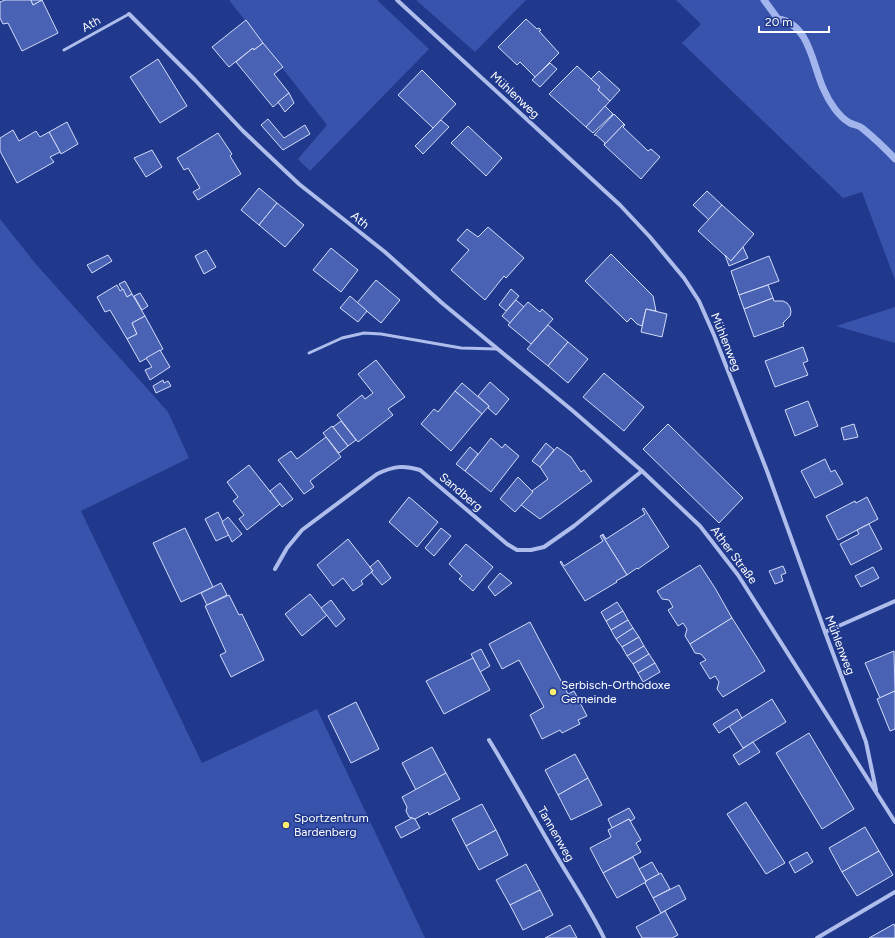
<svg xmlns="http://www.w3.org/2000/svg" width="895" height="938" font-family="Figtree,sans-serif">
<rect width="100%" height="100%" fill="#20398c"/>
<g fill="#3853ab">
<polygon points="229,0 377,0 429,49 310,171 298,159 327,125"/>
<polygon points="416,0 526,0 475,52"/>
<polygon points="676,0 895,0 895,280 862,192 843,198 682,43 701,24"/>
<polygon points="0,219 35,263 168,412 189,458 81,511 202,763 317,709 425,938 0,938"/>
<polygon points="895,307 895,343 836,326"/>
</g>
<g fill="none" stroke-linecap="round" stroke-linejoin="round">
<path stroke="#a2b5ed" stroke-width="7" d="M764,0l14,19c32,4 35,49 46,71 5,12 15,27 26,33 4,2 8,2 12,5 11,9 23,20 33,31"/>
</g>
<g fill="#4962b3" stroke="#d3dcf8">
<polygon points="5,0 31,0 33,5 42,0 58,33 22,51 8,23 3,24 0,18 0,2"/>
<polygon points="31,0 42,0 33,5"/>
<polygon points="526,19 537,29 539,28 541,30 539,31 559,53 535,77 520,62 517,65 498,47"/>
<polygon points="246,20 263,43 254,50 253,48 229,67 212,47"/>
<polygon points="263,43 283,67 274,74 289,93 273,107 236,62 253,48 254,50"/>
<polygon points="158,59 187,106 160,123 130,77"/>
<polygon points="550,63 557,69 540,87 532,80"/>
<polygon points="577,66 600,87 598,90 610,101 586,127 549,94"/>
<polygon points="422,70 456,104 433,128 398,95"/>
<polygon points="599,71 620,90 610,101 598,90 600,87 591,79"/>
<polygon points="289,93 294,103 285,112 278,102"/>
<polygon points="605,106 613,114 593,133 586,127"/>
<polygon points="614,114 624,124 604,145 605,143 596,135 594,135"/>
<polygon points="268,119 284,138 305,125 310,134 283,150 261,125"/>
<polygon points="441,120 449,127 423,154 415,146"/>
<polygon points="67,122 78,144 61,154 49,132"/>
<polygon points="624,124 625,125 623,127 648,151 651,149 660,157 641,179 604,145"/>
<polygon points="468,126 502,158 486,176 451,143"/>
<polygon points="13,130 19,141 36,131 40,137 49,132 60,152 50,157 54,162 17,183 0,151 0,138"/>
<polygon points="218,133 232,154 230,156 241,174 198,200 193,192 200,188 188,168 184,170 177,158"/>
<polygon points="152,150 162,167 146,177 134,158"/>
<polygon points="259,188 277,203 259,225 241,210"/>
<polygon points="707,191 722,205 709,220 693,205"/>
<polygon points="277,203 304,225 285,247 259,225"/>
<polygon points="722,205 754,234 731,261 698,231"/>
<polygon points="488,227 524,258 506,278 504,276 485,300 451,270 469,250 457,240 467,229 478,237"/>
<polygon points="743,247 748,258 729,266 725,255 731,261"/>
<polygon points="331,248 358,270 341,292 313,270"/>
<polygon points="206,250 216,267 204,274 195,256"/>
<polygon points="611,254 653,296 656,311 646,309 642,326 637,324 631,318 627,322 585,281"/>
<polygon points="108,255 112,261 92,273 87,265"/>
<polygon points="769,256 779,281 739,295 731,271"/>
<polygon points="376,280 400,300 381,323 357,303"/>
<polygon points="125,281 132,294 127,297 119,284"/>
<polygon points="117,285 120,291 123,289 127,297 132,294 145,316 132,323 137,334 127,339 110,310 105,312 97,297"/>
<polygon points="768,285 773,298 744,309 739,295"/>
<polygon points="511,289 519,296 506,311 499,305"/>
<polygon points="140,293 148,306 142,310 134,296"/>
<polygon points="350,296 367,311 358,322 340,308"/>
<polygon points="773,298 774,301 783,301 787,303 790,307 791,312 790,316 783,323 784,326 754,337 744,309"/>
<polygon points="516,300 524,307 510,323 502,316"/>
<polygon points="528,302 540,312 542,309 553,319 531,344 508,325"/>
<polygon points="646,309 667,314 662,337 641,332"/>
<polygon points="145,316 163,349 140,362 127,339 137,334 132,323"/>
<polygon points="548,325 568,342 548,366 527,349"/>
<polygon points="568,342 588,359 568,383 548,366"/>
<polygon points="803,347 808,361 803,363 808,375 775,387 765,361"/>
<polygon points="160,350 170,367 150,380 145,370 152,367 146,358"/>
<polygon points="376,360 405,397 388,409 393,415 358,442 337,415 362,395 365,399 373,393 358,374"/>
<polygon points="604,373 644,407 624,431 583,397"/>
<polygon points="163,380 164,383 168,381 171,386 156,393 153,386"/>
<polygon points="490,382 509,399 496,415 488,408 489,406 478,396"/>
<polygon points="462,383 489,406 482,414 455,391"/>
<polygon points="455,391 482,414 451,451 421,424 434,409 438,412"/>
<polygon points="808,401 818,426 795,436 785,410"/>
<polygon points="341,421 356,440 348,446 333,427"/>
<polygon points="668,424 743,498 719,523 643,449"/>
<polygon points="854,424 858,437 844,440 841,428"/>
<polygon points="332,426 348,446 339,453 323,433"/>
<polygon points="326,437 341,457 310,481 314,487 304,494 278,460 291,451 297,459"/>
<polygon points="491,438 502,448 505,444 519,456 491,492 465,471"/>
<polygon points="546,443 554,450 540,467 532,461"/>
<polygon points="470,447 478,454 465,471 456,464"/>
<polygon points="557,447 571,457 581,472 584,470 592,481 540,519 521,505 532,491 548,479 540,467"/>
<polygon points="825,459 831,472 835,470 843,484 815,498 801,471"/>
<polygon points="249,465 280,504 247,530 239,519 244,515 233,501 238,497 227,482"/>
<polygon points="518,477 533,492 515,512 500,499"/>
<polygon points="280,483 293,499 282,507 270,491"/>
<polygon points="409,497 438,522 417,547 389,522"/>
<polygon points="867,497 878,519 838,540 826,516 855,501 856,503"/>
<polygon points="644,508 669,547 638,569 637,568 627,575 602,535 603,534 606,539 645,514 642,509"/>
<polygon points="218,512 229,535 216,541 205,519"/>
<polygon points="228,517 242,534 232,542 222,522"/>
<polygon points="869,524 882,549 851,565 840,544 859,534 857,530"/>
<polygon points="185,528 213,587 181,602 153,543"/>
<polygon points="441,528 451,536 434,556 425,548"/>
<polygon points="602,535 627,575 616,581 617,582 585,601 560,562 561,561 564,566 603,541 600,536"/>
<polygon points="348,539 373,571 361,581 363,584 353,591 343,578 333,586 317,565"/>
<polygon points="466,544 493,567 473,591 459,579 462,576 449,564"/>
<polygon points="378,560 391,578 382,585 371,572 373,571 370,567"/>
<polygon points="700,565 715,588 732,618 690,644 685,636 687,629 683,623 678,626 668,610 673,607 669,600 662,599 657,591"/>
<polygon points="783,566 786,573 781,575 783,581 775,584 769,571"/>
<polygon points="873,567 879,578 861,587 855,576"/>
<polygon points="500,573 512,583 495,596 488,587"/>
<polygon points="221,583 227,595 207,605 201,593"/>
<polygon points="310,594 327,615 302,636 285,614"/>
<polygon points="229,595 239,615 242,614 264,660 231,677 220,655 226,652 205,606"/>
<polygon points="331,600 345,619 336,627 321,608"/>
<polygon points="617,602 623,611 606,621 601,612"/>
<polygon points="623,611 628,620 611,630 606,621"/>
<polygon points="732,618 758,659 765,671 723,697 717,689 719,682 715,676 710,679 700,663 706,660 701,654 695,653 690,644"/>
<polygon points="628,620 633,628 616,639 611,630"/>
<polygon points="530,622 568,694 574,691 587,716 578,720 580,724 562,733 560,730 542,739 530,715 544,707 519,660 502,669 489,644"/>
<polygon points="633,628 639,637 622,647 616,639"/>
<polygon points="639,637 644,646 627,656 622,647"/>
<polygon points="644,646 649,654 633,664 627,656"/>
<polygon points="481,649 490,666 480,672 471,654"/>
<polygon points="894,651 895,691 880,698 865,663"/>
<polygon points="649,654 655,663 638,673 633,664"/>
<polygon points="473,658 490,690 444,714 426,681"/>
<polygon points="655,663 660,672 643,682 638,673"/>
<polygon points="895,691 895,729 890,731 877,699"/>
<polygon points="772,699 786,722 743,748 729,726"/>
<polygon points="356,702 379,749 351,763 328,716"/>
<polygon points="737,709 742,718 719,733 713,724"/>
<polygon points="809,733 854,809 822,829 776,753"/>
<polygon points="753,742 760,752 739,765 733,755"/>
<polygon points="432,747 446,773 416,790 402,763"/>
<polygon points="575,754 588,778 558,795 545,770"/>
<polygon points="446,773 460,799 429,815 428,812 415,819 409,817 406,811 407,807 402,797"/>
<polygon points="588,778 602,805 571,820 558,795"/>
<polygon points="746,802 785,863 766,874 727,814"/>
<polygon points="482,804 496,830 466,846 452,819"/>
<polygon points="629,808 635,818 631,821 629,819 612,828 608,819"/>
<polygon points="412,818 415,819 420,828 401,838 395,827"/>
<polygon points="629,819 641,840 636,843 641,852 603,873 590,848 611,837 608,830"/>
<polygon points="865,827 879,851 842,872 829,848"/>
<polygon points="496,830 508,855 479,870 466,846"/>
<polygon points="879,851 893,875 857,896 842,872"/>
<polygon points="807,852 813,862 795,873 789,862"/>
<polygon points="633,857 646,882 617,898 603,873"/>
<polygon points="652,862 659,874 646,881 639,869"/>
<polygon points="526,864 540,890 510,905 496,880"/>
<polygon points="661,873 670,889 653,898 645,883 646,882 646,881"/>
<polygon points="679,885 686,899 661,913 653,898"/>
<polygon points="540,890 553,915 523,930 510,905"/>
<polygon points="665,911 678,935 672,938 642,938 636,927"/>
<polygon points="894,924 895,927 895,938 869,938"/>
<polygon points="570,925 577,938 545,938"/>
</g>
<g fill="none" stroke-linecap="round" stroke-linejoin="round">
<g stroke="#aebdeb" stroke-width="3">
<polyline points="64,50 129,14"/>
<polyline points="309,353 342,338 364,333 381,334 461,348 497,349"/>
</g>
<g stroke="#aebdeb" stroke-width="4">
<polyline points="397,0 620,205 650,237 684,278 699,301 714,335 767,471 825,632 866,742 876,790"/>
<polyline points="129,14 195,80 243,131 299,184 385,252 442,303 573,411 642,471 700,526 738,575 895,822"/>
<path d="M275,569l12,-21 15,-18 75,-56c17,-8 26,-9 43,-4l87,74 10,6h14l13,-3 30,-21 68,-55"/>
<polyline points="825,632 895,601"/>
<path d="M489,740c21,34 40,69 60,103 18,32 39,62 55,95"/>
<polyline points="817,938 895,892"/>
</g>
</g>
<g fill="#f8ee6f" stroke="#20398c" stroke-width="1.5">
<circle cx="553" cy="692" r="4"/>
<circle cx="286" cy="825" r="4"/>
</g>
<g text-anchor="middle" stroke-width="3" stroke-linejoin="round" paint-order="stroke">
<g font-size="12" fill="#fff" stroke="#20398c">
<text transform="translate(91 24) rotate(-29)" y="4">Ath</text>
<text transform="translate(515 95) rotate(43)" y="4">Mühlenweg</text>
<text transform="translate(360 220) rotate(39)" y="4">Ath</text>
<text transform="translate(726 342) rotate(68)" y="4">Mühlenweg</text>
<text transform="translate(461 492) rotate(40)" y="4">Sandberg</text>
<text transform="translate(734 555) rotate(53)" y="4">Ather Straße</text>
<text transform="translate(840 645) rotate(69)" y="4">Mühlenweg</text>
<text transform="translate(556 834) rotate(60)" y="4">Tannenweg</text>
</g>
<g font-size="12" fill="#fff" stroke="#20398c" text-anchor="start">
<text x="561" y="689">Serbisch-Orthodoxe<tspan x="561" dy="14">Gemeinde</tspan></text>
<text x="294" y="822">Sportzentrum<tspan x="294" dy="14">Bardenberg</tspan></text>
</g>
</g>
<path d="M759 26v6h70v-6" fill="none" stroke="#ffffff" stroke-width="2"/>
<text x="765" y="26" font-size="12" fill="#ffffff" stroke="#20398c" stroke-width="3" paint-order="stroke">20 m</text>
</svg>
